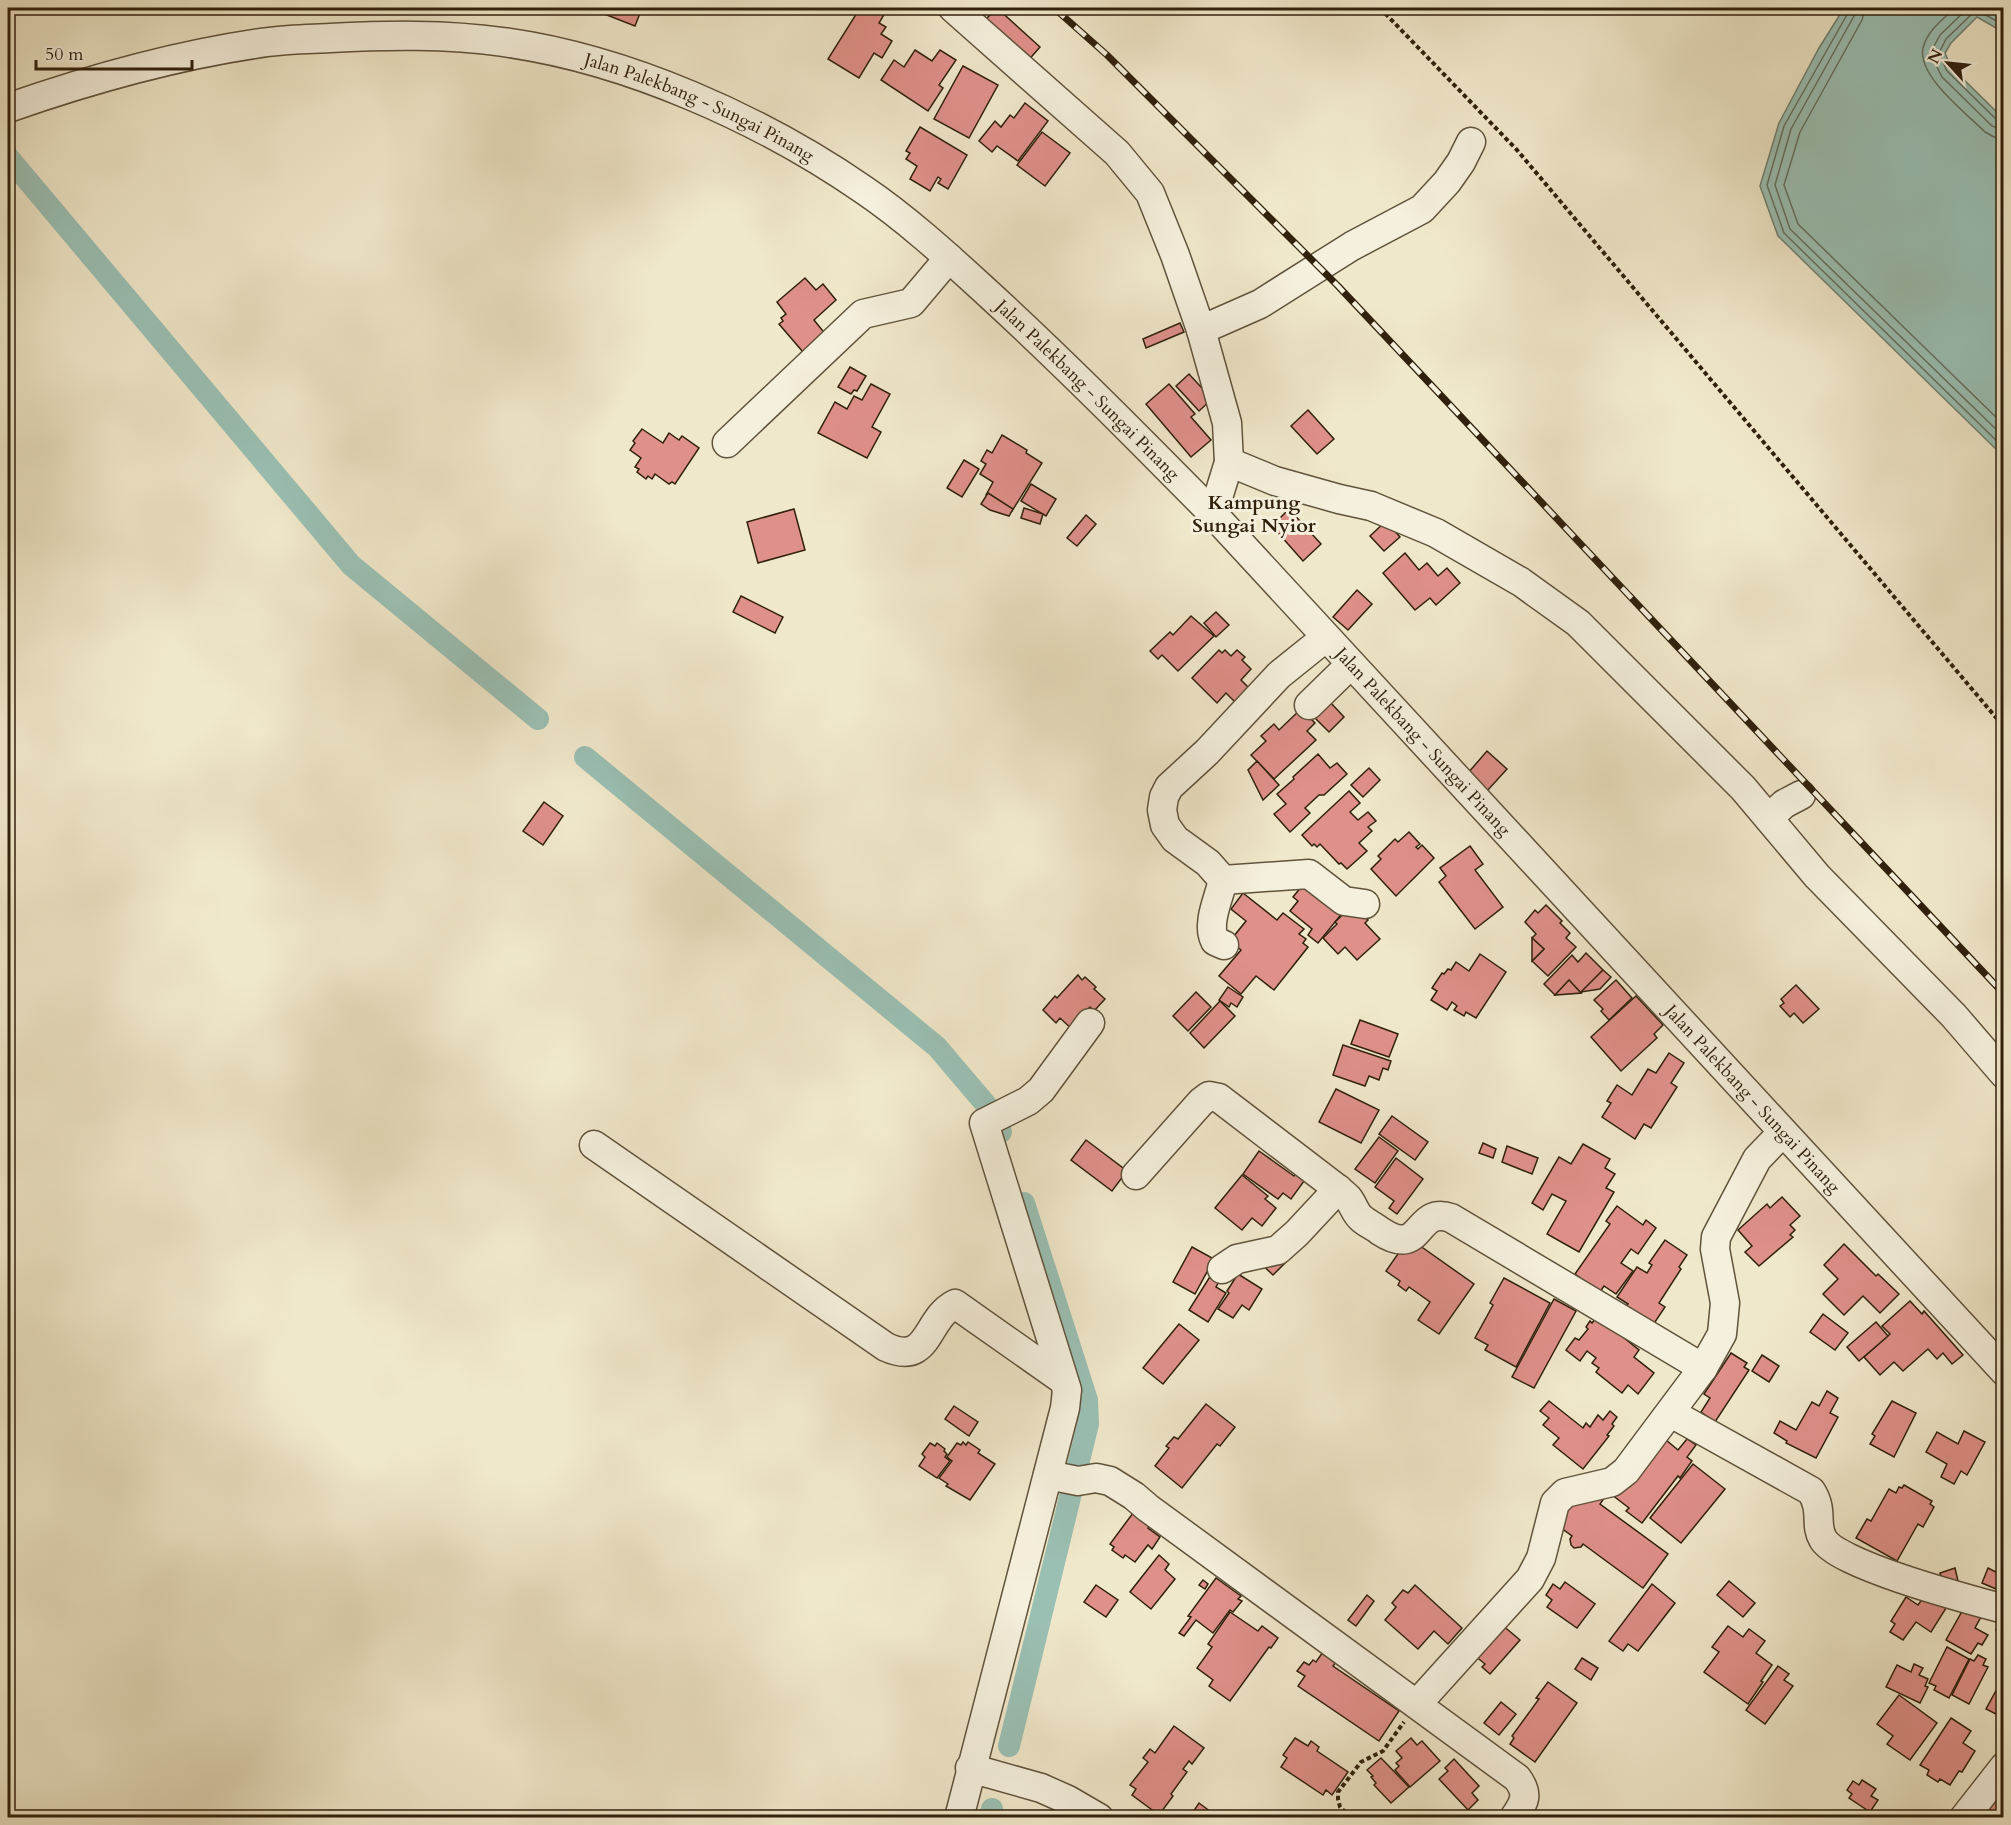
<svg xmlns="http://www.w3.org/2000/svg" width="2011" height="1825" font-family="Cardo,serif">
<rect width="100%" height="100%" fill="#f0e8ca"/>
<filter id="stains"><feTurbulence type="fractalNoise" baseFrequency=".00333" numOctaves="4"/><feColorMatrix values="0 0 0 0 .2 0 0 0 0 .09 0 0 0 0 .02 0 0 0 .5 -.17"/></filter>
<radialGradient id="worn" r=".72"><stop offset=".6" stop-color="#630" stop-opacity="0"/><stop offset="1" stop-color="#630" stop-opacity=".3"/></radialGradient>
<polygon fill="#9ac0b4" stroke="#708071" stroke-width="1.5" points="1844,8 2003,8 2003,32 1977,17 1951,43 1945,53 1951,67 2003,118 2003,456 1778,236 1760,186 1779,123 1819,48"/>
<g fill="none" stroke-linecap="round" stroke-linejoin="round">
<g stroke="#657060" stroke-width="1.5">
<polyline points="1848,8 1848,13 1784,126 1767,185 1784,233 2004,448"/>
<polyline points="1856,8 1854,16 1791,129 1775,185 1790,229 2004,437"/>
<polyline points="1865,8 1862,20 1800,132 1784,185 1798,224 2004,425"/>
<path d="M1955,8c-12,11 -28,23 -32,40 -6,28 44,66 62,84l9,5 10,2"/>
<polyline points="1968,8 1940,35 1933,48 1932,57 1942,77 1992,126 2004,130"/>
<polyline points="2004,25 1980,12 1974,12 1946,39 1939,53 1947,71 1997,120 2004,122"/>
</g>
<g stroke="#9ac0b4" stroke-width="22">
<polyline points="8,157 351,565 538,719"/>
<polyline points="585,757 937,1047 988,1107 1001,1132"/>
<polyline points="1009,1746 1088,1424 1087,1400 1024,1203"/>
<polyline points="990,1818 992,1809"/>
</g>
</g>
<g fill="#df9089" stroke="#30210c" stroke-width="1.5">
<polygon points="589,8 642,8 635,26"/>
<polygon points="860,8 877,8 885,13 879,23 886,27 881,34 892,41 882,58 874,53 859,78 828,59"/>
<polygon points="997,8 1040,47 1026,63 982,23"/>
<polygon points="915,50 932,61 940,50 956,60 939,85 943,88 928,111 881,80 894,60 904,67"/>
<polygon points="963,66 998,85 969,138 934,119"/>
<polygon points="1025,103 1048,121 1018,161 997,146 992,152 979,141 995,121 1001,127 1010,115 1014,118"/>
<polygon points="920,127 967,155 948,189 938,183 941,179 938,177 930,191 910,179 917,166 906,159 910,153 906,151"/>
<polygon points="1042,132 1070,153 1045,186 1017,165"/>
<polygon points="805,278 816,290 823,284 836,300 814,320 827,336 803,352 779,324 783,321 781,318 786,314 777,302"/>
<polygon points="1180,323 1184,332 1146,348 1143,339"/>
<polygon points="850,367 866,376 857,391 854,390 851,394 838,387"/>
<polygon points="1189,374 1212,399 1199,411 1176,386"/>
<polygon points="871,384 890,394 872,427 881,432 867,458 818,433 835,402 847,409 854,396 862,400"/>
<polygon points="1169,384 1195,414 1191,417 1211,440 1191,457 1146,404"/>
<polygon points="1308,410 1334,439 1317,454 1291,426"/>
<polygon points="642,429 663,443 669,433 679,440 682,436 699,448 675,484 672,482 669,484 655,474 652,479 648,476 646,479 637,472 639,469 635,467 641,458 630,450 635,443 633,441"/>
<polygon points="1002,435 1027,450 1026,453 1042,463 1012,511 986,495 993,482 980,474 986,464 981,461 987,450 992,453"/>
<polygon points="964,460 979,469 962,497 947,488"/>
<polygon points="1031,484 1056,499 1046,516 1021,501"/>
<polygon points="988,493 1013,509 1009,516 990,510 981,504"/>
<polygon points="1024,508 1043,514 1040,524 1021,518"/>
<polygon points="794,509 805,550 758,563 747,522"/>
<polygon points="1289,509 1321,544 1303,561 1272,526"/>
<polygon points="1086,515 1096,524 1077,546 1067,538"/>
<polygon points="1386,521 1400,537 1384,551 1370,536"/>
<polygon points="1405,553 1419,570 1427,563 1438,576 1447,568 1460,583 1436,605 1430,598 1415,610 1383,573"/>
<polygon points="1357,590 1372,604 1348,630 1333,617"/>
<polygon points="741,596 783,617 775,633 733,612"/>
<polygon points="1216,612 1229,625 1216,637 1204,623"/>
<polygon points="1191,616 1214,636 1178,671 1162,655 1158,659 1150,651 1170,632 1173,635"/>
<polygon points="1219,650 1222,653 1225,650 1231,656 1237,650 1245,657 1242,660 1251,669 1241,680 1249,688 1235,702 1226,693 1217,703 1192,678"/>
<polygon points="1331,703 1344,717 1329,732 1315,718"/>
<polygon points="1301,709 1315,723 1307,731 1316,740 1274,779 1251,755 1266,741 1261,736 1274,724 1279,730"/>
<polygon points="1487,751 1507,769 1487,791 1468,773"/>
<polygon points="1318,754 1330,768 1337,763 1347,774 1324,795 1319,795 1305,808 1310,813 1290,832 1274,814 1286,804 1277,794 1294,779 1293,777"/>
<polygon points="1257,761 1279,785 1263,800 1248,770"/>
<polygon points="1369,768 1380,780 1363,797 1351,785"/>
<polygon points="1349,791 1360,803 1350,812 1358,820 1368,812 1376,821 1368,827 1372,831 1359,843 1367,851 1347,869 1341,863 1339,864 1320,844 1317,847 1314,844 1312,846 1302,835"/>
<polygon points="544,802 563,816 543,845 523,831"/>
<polygon points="1409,832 1420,844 1416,847 1418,849 1422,845 1434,858 1396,896 1371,869 1381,859 1378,856 1395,839 1398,842"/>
<polygon points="1470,846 1483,864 1475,870 1503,907 1475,929 1439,882 1446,876 1440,868"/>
<polygon points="1302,886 1344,911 1318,943 1308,935 1312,929 1290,911 1298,901 1293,897"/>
<polygon points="1243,893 1277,920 1283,913 1304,929 1299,934 1306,939 1303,943 1308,947 1274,990 1256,976 1241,994 1219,976 1241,950 1230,941 1246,921 1231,909"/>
<polygon points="1353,905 1368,920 1365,923 1380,939 1357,960 1345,947 1338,954 1323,938 1337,924 1335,922"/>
<polygon points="1546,905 1562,921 1560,923 1570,933 1566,938 1576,947 1548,976 1532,961 1544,949 1532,938 1536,934 1525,922 1535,910 1538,913"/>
<polygon points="1532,938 1544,949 1532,961"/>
<polygon points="1586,953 1603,970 1581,993 1569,980 1555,995 1544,984 1572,955 1578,962"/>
<polygon points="1480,954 1506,972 1476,1018 1466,1012 1464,1016 1454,1010 1457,1006 1452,1002 1447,1010 1431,1000 1437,991 1432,988 1442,973 1444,974 1448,969 1451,970 1456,962 1469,971"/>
<polygon points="1603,970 1611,977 1600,989 1581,992"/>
<polygon points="1078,975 1082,980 1085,977 1096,987 1094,989 1105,999 1094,1011 1090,1007 1081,1016 1075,1032 1060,1018 1056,1023 1043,1010 1055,996 1057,998"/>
<polygon points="1569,980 1581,993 1555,995"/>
<polygon points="1616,980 1632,998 1609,1020 1601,1011 1603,1009 1594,1000"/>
<polygon points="1796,985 1819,1009 1803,1023 1794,1013 1790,1017 1780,1006 1784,1003 1781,999"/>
<polygon points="1228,987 1243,997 1237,1007 1231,1003 1229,1007 1219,1000"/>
<polygon points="1196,992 1211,1007 1188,1031 1173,1016"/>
<polygon points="1636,996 1663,1025 1654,1034 1657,1038 1621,1071 1591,1037"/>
<polygon points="1220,1001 1235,1016 1204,1048 1190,1033"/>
<polygon points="1360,1020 1398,1034 1389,1057 1351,1044"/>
<polygon points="1343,1045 1391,1061 1388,1070 1383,1068 1379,1080 1369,1076 1365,1086 1333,1075"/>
<polygon points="1669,1053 1684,1063 1671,1083 1677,1087 1651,1128 1644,1124 1635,1139 1602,1117 1611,1103 1607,1101 1617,1085 1632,1095 1648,1069 1656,1073"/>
<polygon points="1336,1089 1379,1110 1361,1143 1319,1122"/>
<polygon points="1392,1116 1428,1142 1415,1160 1379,1134"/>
<polygon points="1379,1137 1398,1151 1375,1183 1355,1169"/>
<polygon points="1086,1140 1127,1171 1112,1191 1071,1160"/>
<polygon points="1483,1143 1496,1149 1493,1158 1479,1153"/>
<polygon points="1583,1144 1610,1159 1605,1168 1615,1174 1606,1188 1614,1192 1579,1252 1547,1234 1566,1201 1552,1194 1543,1210 1532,1203 1559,1157 1571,1164"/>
<polygon points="1507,1146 1538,1158 1532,1174 1502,1162"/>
<polygon points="1259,1151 1294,1176 1298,1170 1307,1177 1291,1199 1283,1193 1278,1199 1243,1174"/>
<polygon points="1396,1158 1423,1179 1397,1214 1389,1208 1394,1201 1375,1187"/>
<polygon points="1242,1175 1268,1196 1265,1199 1276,1208 1262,1226 1252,1218 1242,1230 1215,1208"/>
<polygon points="1782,1197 1800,1216 1790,1225 1795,1230 1790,1235 1793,1237 1759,1266 1745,1252 1752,1246 1738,1230 1767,1204 1770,1208"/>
<polygon points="1617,1206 1643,1225 1646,1220 1656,1228 1638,1254 1631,1249 1621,1263 1633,1271 1616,1294 1604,1286 1600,1292 1575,1274 1610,1224 1606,1221"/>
<polygon points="1409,1238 1474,1284 1439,1334 1418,1320 1430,1302 1409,1287 1406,1291 1398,1285 1400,1281 1386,1271"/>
<polygon points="1665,1240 1687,1255 1679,1267 1681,1269 1659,1303 1665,1307 1653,1325 1626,1306 1628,1304 1617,1297 1637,1267 1647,1273 1652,1265 1649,1263"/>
<polygon points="1844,1244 1876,1276 1878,1274 1899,1294 1880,1313 1863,1296 1844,1315 1823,1294 1838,1279 1824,1265"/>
<polygon points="1192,1247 1214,1259 1195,1294 1173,1282"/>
<polygon points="1256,1259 1286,1262 1273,1275"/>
<polygon points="1238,1274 1262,1289 1249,1310 1242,1305 1233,1318 1218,1309 1229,1293 1227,1291"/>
<polygon points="1211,1275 1220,1280 1216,1287 1226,1293 1208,1322 1189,1310"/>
<polygon points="1504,1278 1550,1303 1516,1367 1485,1350 1488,1345 1475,1338 1493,1305 1490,1303"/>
<polygon points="1554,1299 1576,1311 1534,1388 1512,1377"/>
<polygon points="1910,1301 1922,1314 1924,1311 1963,1355 1952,1364 1943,1353 1937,1359 1928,1349 1903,1371 1894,1362 1880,1375 1864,1357 1890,1334 1882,1326"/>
<polygon points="1599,1314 1608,1325 1639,1350 1634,1357 1654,1373 1638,1394 1628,1385 1622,1393 1596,1372 1599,1368 1592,1363 1596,1358 1587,1351 1580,1361 1566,1350 1575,1338 1579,1340 1588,1329 1586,1327 1590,1321 1592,1323"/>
<polygon points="1823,1314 1848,1333 1835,1350 1810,1332"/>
<polygon points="1876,1322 1888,1336 1859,1361 1847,1347"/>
<polygon points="1179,1324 1199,1340 1163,1384 1143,1368"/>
<polygon points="1731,1353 1747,1363 1744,1367 1749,1370 1715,1422 1701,1412 1710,1398 1704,1394"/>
<polygon points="1762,1355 1779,1366 1769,1382 1752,1371"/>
<polygon points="1827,1391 1838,1398 1830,1413 1838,1417 1816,1458 1786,1443 1787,1441 1774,1433 1780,1421 1796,1430 1812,1402 1819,1406"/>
<polygon points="1549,1401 1583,1428 1586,1423 1590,1427 1598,1415 1603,1420 1610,1411 1617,1417 1612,1424 1614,1426 1607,1435 1609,1436 1583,1469 1553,1445 1559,1438 1543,1425 1549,1418 1540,1411"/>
<polygon points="1892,1401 1916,1413 1894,1457 1870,1444 1875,1436 1872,1434"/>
<polygon points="1206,1404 1235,1427 1220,1446 1217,1444 1182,1488 1155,1466 1169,1448 1166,1446 1174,1437 1178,1439"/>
<polygon points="954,1406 978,1422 969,1436 945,1419"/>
<polygon points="1964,1431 1985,1442 1967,1475 1961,1471 1954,1484 1941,1477 1947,1464 1926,1452 1937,1432 1958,1444"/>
<polygon points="1687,1439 1696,1445 1687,1457 1692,1461 1680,1478 1678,1476 1642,1523 1626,1511 1629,1508 1607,1491 1666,1440 1678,1450"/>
<polygon points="963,1442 966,1445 968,1442 980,1450 978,1453 995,1464 970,1500 946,1486 948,1484 939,1478 952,1461 947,1457 957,1443 961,1445"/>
<polygon points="930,1443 935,1446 937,1443 945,1449 944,1451 947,1454 945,1457 950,1461 937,1478 919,1466 925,1457 922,1454"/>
<polygon points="1693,1464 1725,1489 1681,1543 1650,1518"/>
<polygon points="1589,1485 1605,1497 1600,1504 1668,1554 1643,1588 1583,1544 1581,1547 1574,1548 1571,1545 1570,1539 1572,1536 1547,1518"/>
<polygon points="1904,1485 1932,1501 1930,1504 1934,1507 1923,1527 1918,1524 1897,1561 1856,1538 1867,1519 1871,1521 1889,1489 1896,1493 1899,1487 1902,1488"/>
<polygon points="1136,1509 1153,1522 1148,1528 1160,1537 1152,1549 1148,1545 1135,1562 1125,1555 1123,1558 1112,1550 1114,1547 1110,1544"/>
<polygon points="1159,1555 1169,1564 1165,1570 1175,1579 1151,1609 1130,1592"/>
<polygon points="1955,1568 1958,1581 1943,1585 1940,1573"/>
<polygon points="1988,1568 2002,1575 1996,1589 1982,1583"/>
<polygon points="1216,1578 1241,1596 1238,1599 1242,1601 1233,1612 1230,1610 1213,1633 1196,1620 1184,1636 1179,1633 1191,1617 1188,1616"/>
<polygon points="1203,1580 1208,1584 1205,1589 1199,1585"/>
<polygon points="1729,1581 1755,1603 1743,1617 1717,1595"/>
<polygon points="1565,1582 1595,1604 1577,1628 1547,1607 1552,1600 1546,1595 1553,1584 1560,1589"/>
<polygon points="1652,1584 1675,1603 1638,1651 1628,1644 1623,1651 1609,1641"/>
<polygon points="1096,1585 1118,1600 1106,1617 1084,1602"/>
<polygon points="1415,1585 1462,1628 1448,1644 1434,1631 1418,1649 1385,1620 1396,1607 1392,1603 1403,1590 1408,1593"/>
<polygon points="1367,1595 1374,1601 1356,1626 1348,1620"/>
<polygon points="1906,1597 1918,1605 1923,1598 1948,1605 1931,1632 1916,1622 1903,1640 1890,1632 1895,1624 1891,1621"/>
<polygon points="1965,1606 1982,1615 1975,1628 1988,1635 1982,1645 1978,1643 1971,1654 1946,1640"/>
<polygon points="1230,1612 1258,1631 1262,1626 1278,1638 1271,1648 1269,1647 1230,1701 1209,1686 1213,1680 1197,1668 1212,1647 1208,1644"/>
<polygon points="1999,1621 2004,1622 2004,1633 1996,1630"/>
<polygon points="1501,1624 1520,1640 1490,1674 1482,1667 1485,1664 1474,1655"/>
<polygon points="1728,1626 1743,1637 1749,1629 1765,1641 1756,1653 1772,1665 1761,1681 1763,1682 1748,1704 1704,1672 1719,1652 1712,1647"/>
<polygon points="1947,1647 1969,1659 1949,1698 1934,1690 1936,1686 1929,1683"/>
<polygon points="1325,1649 1339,1658 1333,1666 1399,1711 1379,1741 1298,1686 1305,1676 1297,1671 1304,1662 1309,1665 1313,1660 1316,1662"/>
<polygon points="1978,1655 1986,1659 1983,1665 1988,1667 1969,1704 1952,1695 1970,1659 1974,1661"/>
<polygon points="1582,1658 1598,1668 1591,1680 1575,1669"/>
<polygon points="1914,1664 1923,1668 1919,1675 1928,1679 1925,1686 1928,1687 1920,1703 1886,1687 1897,1665 1911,1672"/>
<polygon points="1778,1666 1789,1674 1784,1680 1793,1686 1765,1724 1746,1710"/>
<polygon points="1548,1682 1577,1703 1535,1762 1510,1744 1514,1738 1512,1736 1539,1699 1536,1698"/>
<polygon points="2004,1688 2004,1718 1986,1709 1997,1689 2002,1691"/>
<polygon points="1899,1695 1937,1723 1910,1760 1887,1744 1893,1736 1877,1724"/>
<polygon points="1501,1702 1516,1714 1499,1735 1484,1723"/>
<polygon points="1951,1718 1971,1731 1963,1743 1975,1751 1962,1772 1959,1771 1950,1785 1940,1779 1938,1782 1927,1775 1929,1770 1920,1765"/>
<polygon points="1174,1726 1204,1748 1192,1764 1189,1761 1183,1769 1187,1772 1171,1794 1173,1796 1159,1815 1132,1795 1136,1789 1130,1785 1148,1762 1143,1758 1150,1749 1155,1753"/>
<polygon points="1295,1738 1308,1746 1311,1741 1319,1747 1317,1751 1348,1772 1332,1795 1326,1790 1323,1795 1281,1767 1287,1758 1283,1755"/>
<polygon points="1411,1738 1417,1745 1422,1741 1440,1761 1410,1787 1395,1770 1399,1766 1396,1763 1402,1758 1396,1751"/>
<polygon points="1381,1758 1409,1787 1391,1803 1374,1785 1376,1783 1371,1777 1373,1776 1367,1770"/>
<polygon points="1454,1759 1479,1786 1472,1793 1478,1800 1468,1810 1439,1779 1448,1771 1445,1768"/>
<polygon points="2004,1768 2004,1816 1970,1818"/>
<polygon points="1862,1780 1876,1789 1871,1796 1878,1800 1870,1812 1849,1798 1852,1794 1847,1790 1853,1781 1859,1785"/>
<polygon points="1199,1803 1219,1818 1189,1818"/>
</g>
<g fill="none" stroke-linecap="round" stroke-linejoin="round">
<g stroke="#60533c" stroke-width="31">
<g id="minor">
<polyline points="953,8 1117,153 1150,193 1175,255 1201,330 1227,423 1229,462 1213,514"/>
<path id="s1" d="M8,108c83,-29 172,-54 260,-66 21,-3 42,-3 62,-4 58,-3 115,-4 173,4 124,17 258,77 361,148 40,27 81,64 117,97 80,73 156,150 232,227l791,857"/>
<polyline points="1201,330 1260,304 1352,246 1422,209 1447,182 1461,162 1471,142"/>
<polyline points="727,443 863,314 911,303 949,258"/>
<polyline points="1229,462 1275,481 1339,499 1371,506 1436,533 1521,582 1578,623 1743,788 1817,876 1954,1016 2004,1074"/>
<polyline points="1309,705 1350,665"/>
<polyline points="1769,818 1784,804 1801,795"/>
<polyline points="1223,880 1208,863 1175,839 1165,825 1162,810 1164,797 1169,787 1207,752 1279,675 1325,638"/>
<polyline points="1223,880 1309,874 1344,901 1365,904"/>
<path d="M1223,880c-4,18 -17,44 -8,61l9,4"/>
<path d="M594,1145l292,202c44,20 39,-28 69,-43l108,76"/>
<path d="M1136,1175l65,-73 8,-6 10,2 119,91c3,3 7,6 10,9 5,6 7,15 13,20 5,5 13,8 19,13 44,29 34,-26 71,-13l252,150"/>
<polyline points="1222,1269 1237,1259 1278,1250 1297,1233 1338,1189"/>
<path d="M1671,1413l140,78c13,20 3,33 12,48 14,26 148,61 181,70"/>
<path d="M1048,1475l30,6 18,-3 14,3 24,15 14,12 369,270c12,16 8,24 -3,40"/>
<polyline points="1417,1704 1530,1579 1541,1558 1555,1503 1565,1493 1612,1482 1626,1471 1703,1368 1722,1334 1725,1303 1715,1249 1716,1237 1757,1159 1782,1133"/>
<polyline points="970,1768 1041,1788 1068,1800 1099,1818"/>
<polyline points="959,1818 1065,1408 1067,1390 984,1123 1028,1101 1041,1090 1090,1023"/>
<polyline points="1964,1818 2004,1767"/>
</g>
</g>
<g stroke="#30210c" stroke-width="4" stroke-dasharray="4.5 3" stroke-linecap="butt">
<polyline points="1380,8 1517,150 2004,727"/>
<polyline points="1351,1818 1340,1807 1338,1799 1338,1792 1361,1762 1383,1751 1404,1722"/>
</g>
<use href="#minor" stroke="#f5f0dd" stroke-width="28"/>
<g stroke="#30210c" stroke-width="7">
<polyline id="rail" points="1054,8 1107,55 1338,286 2004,994"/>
</g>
<use href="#rail" stroke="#f5f0dd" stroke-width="4.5" stroke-dasharray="14" stroke-linecap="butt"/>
</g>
<g text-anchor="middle" stroke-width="6" stroke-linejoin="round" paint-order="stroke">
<g font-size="18" fill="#30210c" stroke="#f5f0dd">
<text dy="6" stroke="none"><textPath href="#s1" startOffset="712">Jalan Palekbang - Sungai Pinang</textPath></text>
<text dy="6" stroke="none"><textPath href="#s1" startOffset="1198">Jalan Palekbang - Sungai Pinang</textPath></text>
<text dy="6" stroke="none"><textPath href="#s1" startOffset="1684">Jalan Palekbang - Sungai Pinang</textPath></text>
<text dy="6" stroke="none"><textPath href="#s1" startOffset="2170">Jalan Palekbang - Sungai Pinang</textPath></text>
</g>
<g font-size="20" font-weight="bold" fill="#30210c" stroke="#f5f0dd">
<text x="1254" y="509">Kampung<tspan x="1254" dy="23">Sungai Nyior</tspan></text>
</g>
</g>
<rect width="2011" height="1825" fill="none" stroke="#f0e8ca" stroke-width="30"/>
<rect x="9" y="9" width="1993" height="1807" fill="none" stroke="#30210c" stroke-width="3"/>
<rect x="15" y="15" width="1981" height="1795" fill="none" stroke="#30210c" stroke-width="1.5"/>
<g transform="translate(1948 63) rotate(297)" stroke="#f5f0dd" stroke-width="4.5" paint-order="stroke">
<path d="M0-4.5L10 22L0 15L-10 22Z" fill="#30210c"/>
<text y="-9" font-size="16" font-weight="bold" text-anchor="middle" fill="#30210c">N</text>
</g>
<path d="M36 60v9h156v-9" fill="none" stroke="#30210c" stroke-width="3"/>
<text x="45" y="60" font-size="18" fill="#30210c" stroke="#f5f0dd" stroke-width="4.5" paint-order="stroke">50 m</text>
<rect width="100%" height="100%" filter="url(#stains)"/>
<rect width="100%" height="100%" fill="url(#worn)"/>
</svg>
